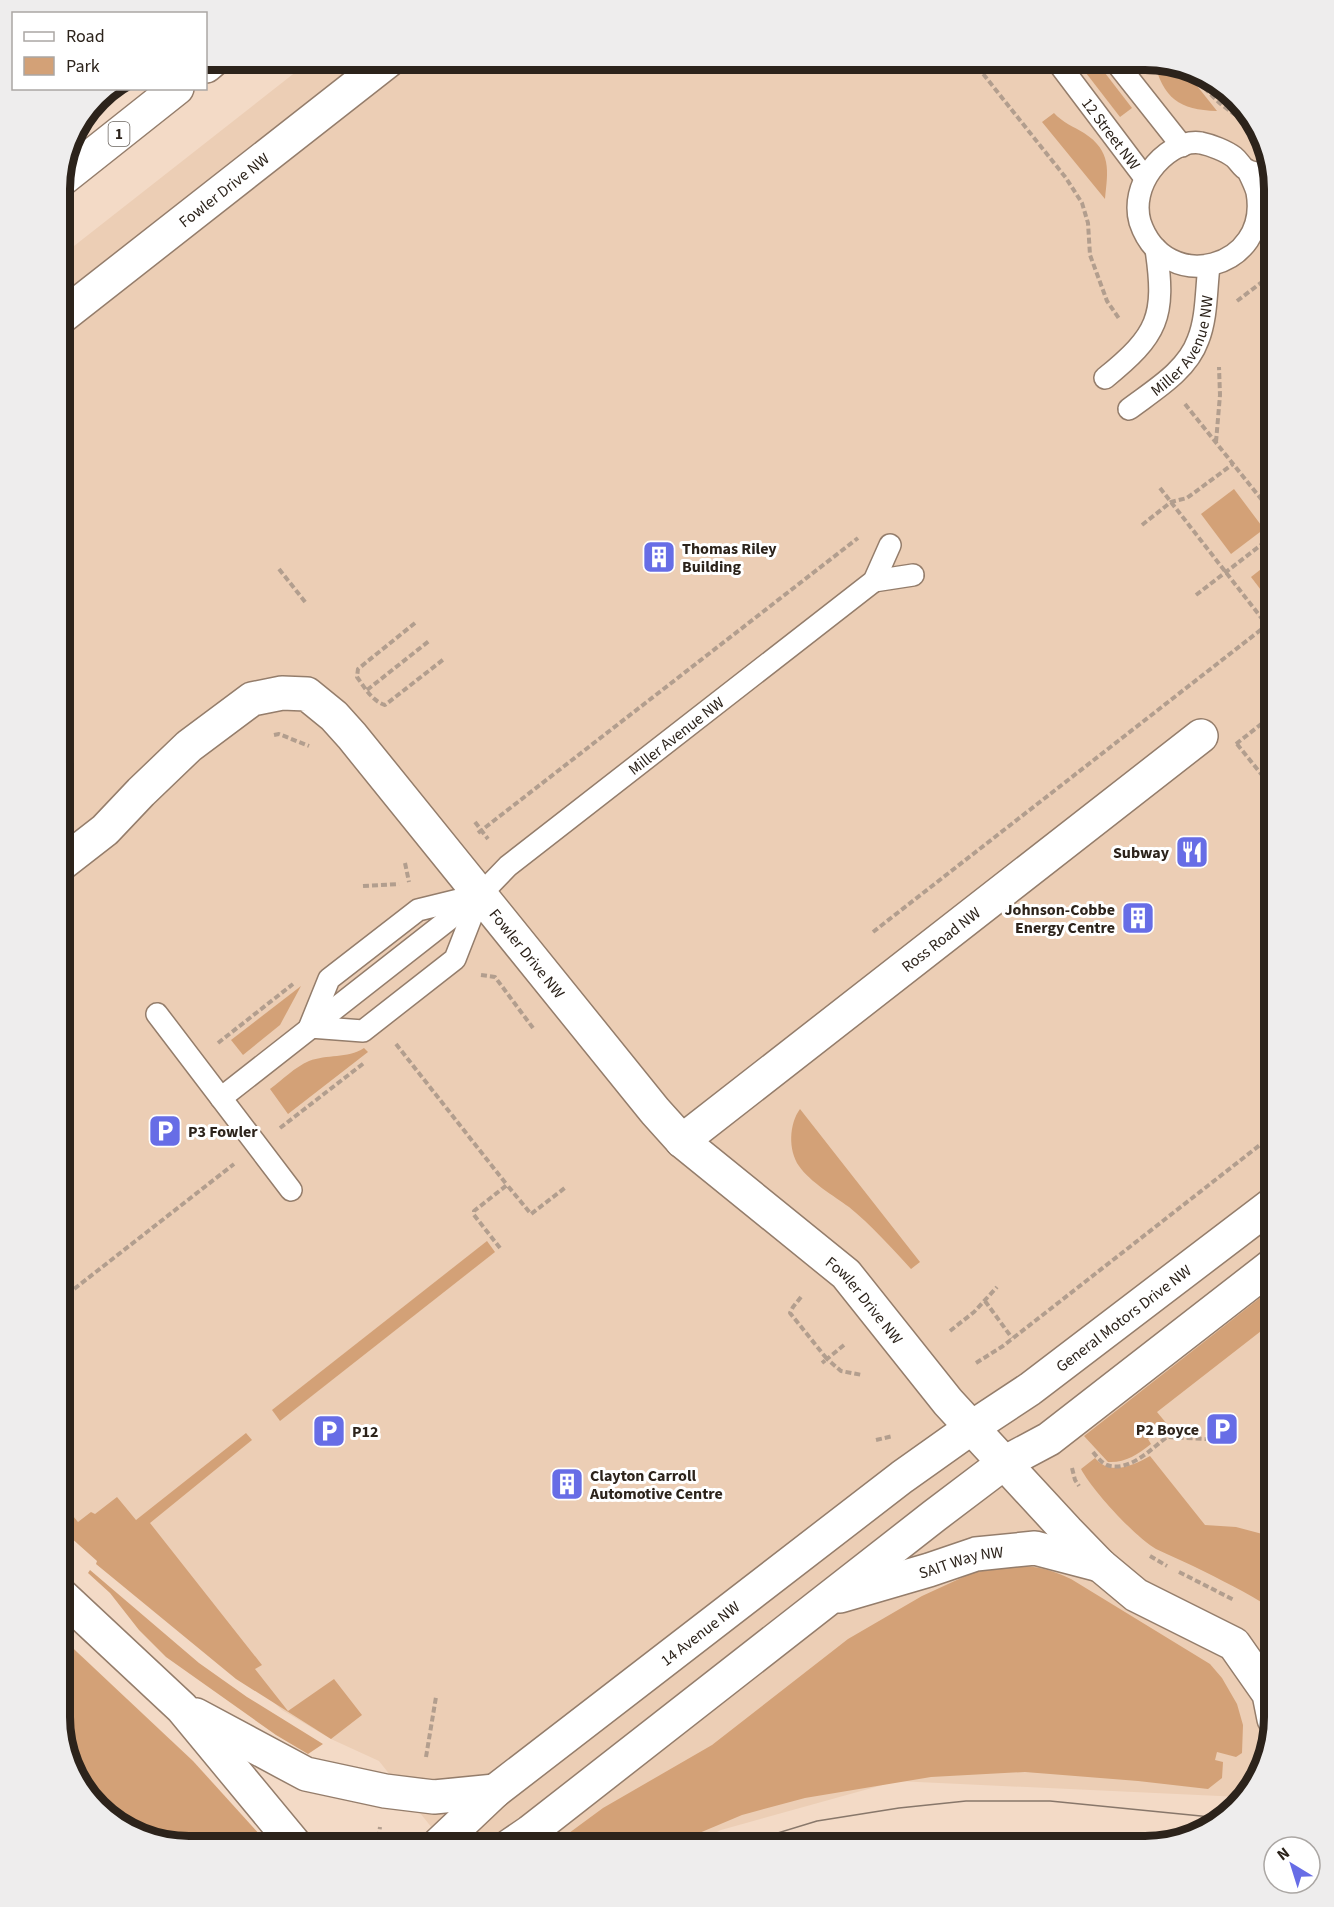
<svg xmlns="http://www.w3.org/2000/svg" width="1334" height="1907" font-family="'Source Sans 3',sans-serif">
<rect width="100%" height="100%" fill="#f3dac6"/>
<polygon fill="#ecceb5" points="311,60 1152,60 1216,82 1257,125 1274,190 1274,1718 1256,1782 1241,1797 897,1781 721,1830 686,1847 447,1847 379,1761 331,1739 282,1710 78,1522 60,1500 60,257"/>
<g fill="#d3a177">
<polygon points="1076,60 1095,60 1132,108 1120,117"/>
<path d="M1154,61l32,11 31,39c-38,-1 -54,-13 -63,-50z"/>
<path d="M1054,113c8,9 20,14 30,20 28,18 24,38 21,66l-63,-77z"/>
<polygon points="1234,489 1264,529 1231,554 1201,514"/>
<polygon points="1274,559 1274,607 1251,577"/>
<polygon points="301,986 280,1025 243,1055 231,1040"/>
<path d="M364,1048l4,4 -80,62 -18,-25c12,-9 25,-22 39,-28 18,-7 38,-2 55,-13z"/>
<path d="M800,1109l120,153 -9,7c-19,-21 -40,-44 -62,-62 -15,-11 -39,-25 -50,-41 -11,-16 -10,-42 1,-57z"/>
<polygon points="487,1241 495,1252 280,1421 272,1410"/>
<path d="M1274,1287v34l-117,91 10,12 -19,15 3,5c-14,11 -26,19 -43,18l-24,-26z"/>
<polygon points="246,1433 252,1440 150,1523 262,1665 255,1669 288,1711 334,1679 362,1715 331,1739 236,1679 96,1564 97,1561 60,1528 60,1500 78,1522 91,1512 95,1514 117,1497 136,1520"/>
<path d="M1150,1456l55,69 31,2 34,9 4,-2v76c-26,-17 -53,-30 -81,-44 -12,-6 -25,-11 -37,-17 -21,-12 -64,-59 -75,-80l14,-11c15,18 37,8 55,-2z"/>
<path d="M1006,1565c27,1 40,2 65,14l139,85 12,14 15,26 6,21 -1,28 -6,4 -19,-5 -2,8 8,2 -1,16 -14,11 -70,-8 -113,-9 -94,5 -126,21 -63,17 -76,32h-116l53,-39 109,-63 136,-106 74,-43 50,-23z"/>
<polygon points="90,1570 199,1663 247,1697 323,1744 308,1754 276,1735 166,1657 139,1630 110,1593 88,1573"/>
<polygon points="60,1636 193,1761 271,1847 182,1847 125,1829 77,1782 60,1717"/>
</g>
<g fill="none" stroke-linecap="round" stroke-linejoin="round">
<g stroke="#947d6b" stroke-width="24">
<g id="service">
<path id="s1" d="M1056,60l89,118"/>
<polyline points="1114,60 1182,146"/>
<path d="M1248,171c3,6 7,14 9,21 14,77 -92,105 -117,30 -5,-18 0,-37 11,-52 11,-15 30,-30 50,-27 10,2 25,8 33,14 5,4 8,11 13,13 6,4 16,3 23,4"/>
<path d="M1105,378c53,-43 61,-61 51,-129"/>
<path id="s2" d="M1129,409c25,-19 58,-38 69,-69 9,-22 8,-50 11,-74"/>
<polyline points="874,581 913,575"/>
<polyline points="157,1014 291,1190"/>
<polyline points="310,1026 329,979 418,910 471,897"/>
<polyline points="310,1027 363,1031 455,959 480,895"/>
<path id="s3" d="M221,1098l259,-203 28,-29 366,-285 16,-36"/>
</g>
</g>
<g stroke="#947d6b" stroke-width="36">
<g id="minor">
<path id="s4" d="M60,318l329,-258"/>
<path id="s5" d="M60,865l45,-35 36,-38 48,-46 63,-47 30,-6 25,1 27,22 18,20 303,375 27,30 164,133 102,128 119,129 33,34 36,30 98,49 35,50 5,25"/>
<path id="s6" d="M682,1141l519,-405"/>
<path id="s7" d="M840,1596l89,-26 47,-16 59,-6 65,17"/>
<path id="s8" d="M436,1847l59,-56 407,-314 69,-49 59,-39 244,-186"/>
<polyline points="508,1847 530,1832 934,1516 1004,1463 1049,1439 1274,1264"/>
</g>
</g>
<g stroke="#947d6b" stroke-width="36">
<g id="secondary">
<polyline points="60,1594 182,1708 297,1847"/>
<polyline points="196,1715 306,1774 385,1791 434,1797 495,1791"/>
</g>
</g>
<g stroke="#947d6b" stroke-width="36">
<g id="trunk">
<polyline points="206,66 213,60"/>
<polyline points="61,180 177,88"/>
</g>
</g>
<g stroke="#b29e8e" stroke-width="4" stroke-dasharray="6 3" stroke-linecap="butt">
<polyline points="972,60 1066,178 1082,203 1088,223 1090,255 1107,301 1120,320"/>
<path d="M1193,74c22,27 33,37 64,53"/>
<polyline points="1237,301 1274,273"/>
<polyline points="1185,404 1274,515"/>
<polyline points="1216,442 1220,395 1219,367"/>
<polyline points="1160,488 1274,634"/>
<polyline points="1142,525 1171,502 1187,498 1233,464"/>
<polyline points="279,569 306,603"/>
<polyline points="1196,595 1274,535"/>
<path d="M415,623l-57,46 -1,8c8,11 15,24 28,28l59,-46"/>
<polyline points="367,690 429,641"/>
<polyline points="274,735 279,734 309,746"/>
<polyline points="1236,744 1274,714"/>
<polyline points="1237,744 1262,775"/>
<polyline points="475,822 488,839"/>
<polyline points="478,833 858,538"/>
<polyline points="405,863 409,882"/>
<polyline points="363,886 399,884"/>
<polyline points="873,932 1267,625"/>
<polyline points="481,975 495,977 533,1028"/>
<polyline points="218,1043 293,984"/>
<polyline points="396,1044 507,1185"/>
<polyline points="280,1128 364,1063"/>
<polyline points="500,1248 474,1215 474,1211 507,1185 531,1214 566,1187"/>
<polyline points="801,1297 793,1307 790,1313 827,1359 822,1363"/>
<polyline points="60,1300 234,1164"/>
<polyline points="985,1301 1012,1338"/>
<polyline points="950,1331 974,1312 997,1287"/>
<polyline points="844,1345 827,1359 841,1371 862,1375"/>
<polyline points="976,1363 1003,1346 1274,1134"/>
<polyline points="876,1440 893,1436"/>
<path d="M1093,1452c3,4 9,11 14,13 22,8 45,-17 60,-28l40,2"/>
<polyline points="1072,1468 1075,1480 1079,1486"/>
<polyline points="1150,1556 1167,1566"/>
<polyline points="1179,1572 1234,1600"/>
<polyline points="1265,1621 1274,1627"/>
<polyline points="426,1757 436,1697"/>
<polyline points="377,1847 380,1827"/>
</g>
<use href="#service" stroke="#fff" stroke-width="21"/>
<use href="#minor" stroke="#fff" stroke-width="33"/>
<use href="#secondary" stroke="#fff" stroke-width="33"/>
<use href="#trunk" stroke="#fff" stroke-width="33"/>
<polyline stroke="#88776a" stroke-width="1.5" points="732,1847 817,1821 899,1808 966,1801 1050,1801 1221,1818"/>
</g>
<defs>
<g id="building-square" transform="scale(1.725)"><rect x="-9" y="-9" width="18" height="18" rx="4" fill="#676de6" stroke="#fff"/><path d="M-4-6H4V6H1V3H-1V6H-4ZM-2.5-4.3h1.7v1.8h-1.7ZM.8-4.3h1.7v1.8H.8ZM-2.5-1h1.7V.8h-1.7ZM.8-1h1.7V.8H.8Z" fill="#fff"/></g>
<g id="restaurant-square" transform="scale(1.725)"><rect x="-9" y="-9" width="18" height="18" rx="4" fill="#676de6" stroke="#fff"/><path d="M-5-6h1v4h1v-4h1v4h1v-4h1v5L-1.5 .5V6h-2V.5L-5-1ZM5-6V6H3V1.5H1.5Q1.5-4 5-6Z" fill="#fff"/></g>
<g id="parking-square" transform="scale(1.725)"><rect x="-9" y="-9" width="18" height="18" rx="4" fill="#676de6" stroke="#fff"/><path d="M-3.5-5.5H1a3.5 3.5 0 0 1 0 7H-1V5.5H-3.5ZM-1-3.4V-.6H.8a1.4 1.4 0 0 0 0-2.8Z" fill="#fff"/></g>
</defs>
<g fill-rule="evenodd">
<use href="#building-square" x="659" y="557"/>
<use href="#restaurant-square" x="1192" y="852"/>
<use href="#building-square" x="1138" y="918"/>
<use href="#parking-square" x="165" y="1131"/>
<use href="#parking-square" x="1222" y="1429"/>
<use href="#parking-square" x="329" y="1431"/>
<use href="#building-square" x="567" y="1484"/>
</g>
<g text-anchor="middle" stroke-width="6" stroke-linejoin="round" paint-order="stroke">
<rect fill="#fff" stroke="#6b655f" stroke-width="1.5" x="108.5" y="122" width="21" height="24" rx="4.5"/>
<g font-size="15" font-weight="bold" fill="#2c231b">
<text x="119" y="139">1</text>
</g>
<g font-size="16" fill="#2c231b" stroke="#fff">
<text dy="6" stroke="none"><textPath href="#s1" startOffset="92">12 Street NW</textPath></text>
<text dy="6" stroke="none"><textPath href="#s4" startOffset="208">Fowler Drive NW</textPath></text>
<text dy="6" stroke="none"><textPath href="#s2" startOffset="87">Miller Avenue NW</textPath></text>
<text dy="6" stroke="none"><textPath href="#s3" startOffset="582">Miller Avenue NW</textPath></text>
<text dy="6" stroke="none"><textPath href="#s6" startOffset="328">Ross Road NW</textPath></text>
<text dy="6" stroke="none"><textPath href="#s5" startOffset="651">Fowler Drive NW</textPath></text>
<text dy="6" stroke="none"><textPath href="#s5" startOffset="1137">Fowler Drive NW</textPath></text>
<text dy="6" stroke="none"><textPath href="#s8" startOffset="868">General Motors Drive NW</textPath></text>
<text dy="6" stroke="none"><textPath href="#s7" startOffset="126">SAIT Way NW</textPath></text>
<text dy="6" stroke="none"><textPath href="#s8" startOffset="340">14 Avenue NW</textPath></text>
</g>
<g font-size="16" font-weight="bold" fill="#2c231b" stroke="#fff" text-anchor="start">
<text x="682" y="554">Thomas Riley<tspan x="682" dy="18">Building</tspan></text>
<text x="1169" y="858" text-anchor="end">Subway</text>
<text x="1115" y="915" text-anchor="end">Johnson-Cobbe<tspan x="1115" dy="18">Energy Centre</tspan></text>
<text x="188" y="1137">P3 Fowler</text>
<text x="1199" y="1435" text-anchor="end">P2 Boyce</text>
<text x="352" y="1437">P12</text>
<text x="590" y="1481">Clayton Carroll<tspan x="590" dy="18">Automotive Centre</tspan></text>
</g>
</g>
<path d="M0 0H1334V1907H0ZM189 70H1145A119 119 0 0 1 1264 189V1717A119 119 0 0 1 1145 1836H189A119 119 0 0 1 70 1717V189A119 119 0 0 1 189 70Z" fill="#eeeded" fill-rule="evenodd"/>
<path fill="none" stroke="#2c231b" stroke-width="8" d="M189 70H1145A119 119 0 0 1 1264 189V1717A119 119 0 0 1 1145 1836H189A119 119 0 0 1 70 1717V189A119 119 0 0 1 189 70Z"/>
<rect x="12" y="12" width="195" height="78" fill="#ffffff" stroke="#aba7a4" stroke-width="1.5"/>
<rect x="24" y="32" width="30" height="9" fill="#ffffff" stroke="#aba7a4" stroke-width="1.5"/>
<text x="66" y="42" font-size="18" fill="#2c231b">Road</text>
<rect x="24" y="57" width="30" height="18" fill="#d3a177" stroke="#aba7a4" stroke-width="1.5"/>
<text x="66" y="72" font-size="18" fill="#2c231b">Park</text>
<g transform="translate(1292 1865) rotate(322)"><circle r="28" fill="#ffffff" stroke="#aba7a4" stroke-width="1.5"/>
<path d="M0-4.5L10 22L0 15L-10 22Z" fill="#676de6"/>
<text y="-9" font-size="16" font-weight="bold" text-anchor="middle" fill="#2c231b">N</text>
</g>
</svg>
